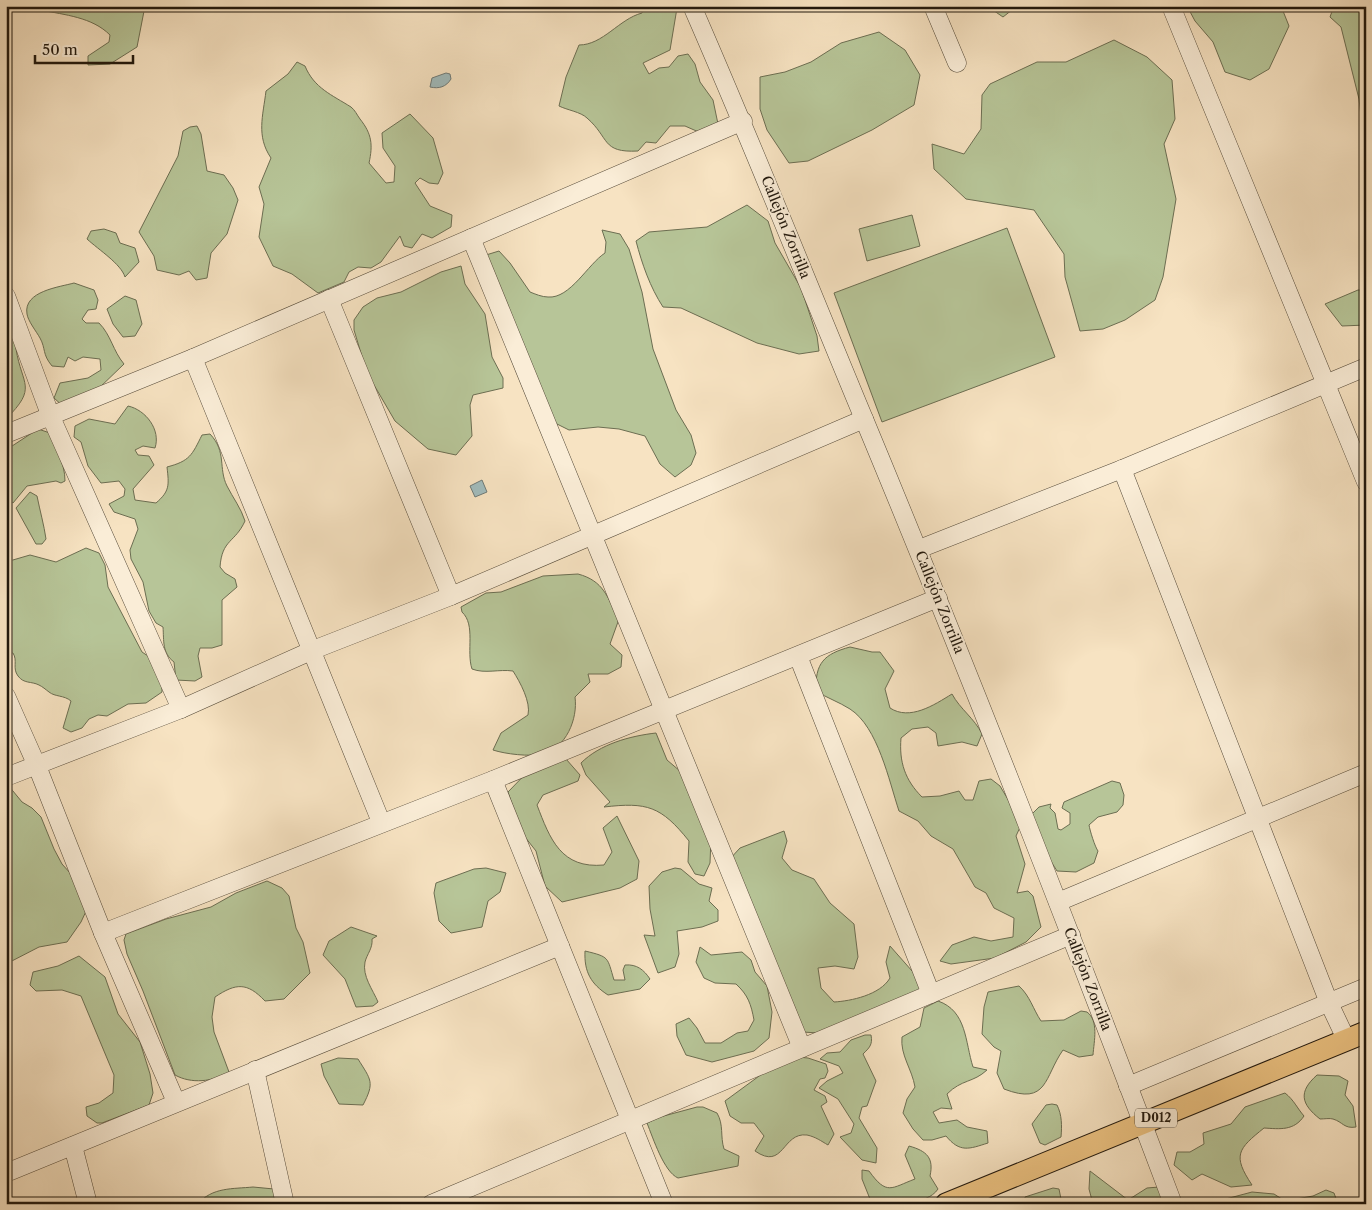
<svg xmlns="http://www.w3.org/2000/svg" width="1372" height="1210" font-family="'Libre Caslon Text',serif">
<rect width="100%" height="100%" fill="#f7e3c2"/>
<filter id="stains"><feTurbulence type="fractalNoise" baseFrequency=".004" numOctaves="4"/><feColorMatrix values="0 0 0 0 .2 0 0 0 0 .09 0 0 0 0 .02 0 0 0 .5 -.17"/></filter>
<radialGradient id="worn" r=".72"><stop offset=".6" stop-color="#630" stop-opacity="0"/><stop offset="1" stop-color="#630" stop-opacity=".3"/></radialGradient>
<g fill="#b7c598" stroke="#6c6e52">
<path d="M41,6h104l-8,41 -27,17 -22,1v-9l21,-14 1,-7c-18,-18 -45,-20 -69,-25z"/>
<path d="M644,6h33v2l-7,42 -27,13 6,11 10,-6 10,-1 9,-11 10,-2 7,10 5,18 13,18 5,24 -17,9 -16,-7h-15l-14,17 -10,-1 -8,9c-37,2 -28,-13 -51,-33 -6,-6 -20,-8 -28,-12l7,-29 13,-32c24,0 40,-26 63,-32z"/>
<polygon points="987,6 1017,6 1003,17"/>
<polygon points="1187,6 1281,6 1289,26 1269,69 1250,80 1225,72 1213,42 1195,21"/>
<polygon points="1334,6 1366,6 1366,160 1359,99 1341,27 1330,17"/>
<polygon points="879,32 905,50 920,75 914,105 872,130 808,161 789,163 767,130 760,109 760,77 785,72 811,62 841,43"/>
<polygon points="1114,40 1147,57 1172,80 1175,119 1164,144 1176,199 1163,277 1155,300 1125,320 1103,329 1080,331 1065,277 1064,254 1034,210 966,199 934,169 932,144 964,154 981,129 982,95 990,84 1037,62 1066,62"/>
<path d="M297,62l8,4c9,22 27,29 46,41 4,3 6,8 9,12 12,15 13,26 9,44l17,20 8,-1 1,-16 -12,-18 -1,-15 28,-19 23,24 10,35 -5,11 -9,-1 -9,-5 -5,5 15,23 22,9 -1,12 -19,11 -10,-4 -10,14 -8,-2 -4,-10 -19,26 -10,6 -13,-1 -9,5 -5,10 -26,11 -26,-19 -19,-8 -14,-29 5,-33 -5,-17 12,-29c-15,-22 -8,-42 -5,-67l22,-17z"/>
<polygon points="197,126 201,134 207,171 224,175 233,188 238,200 227,234 211,253 207,278 196,280 189,271 179,275 157,270 154,256 139,232 178,156 183,131 190,127"/>
<path d="M747,205l21,16 7,22 26,45 16,48 2,15 -20,3 -42,-11 -76,-35 -18,-1c-13,-20 -21,-43 -27,-66l13,-9 58,-5z"/>
<polygon points="912,215 920,246 867,261 859,229"/>
<polygon points="1007,228 1055,357 882,422 834,293"/>
<path d="M104,229l12,4 4,10 15,5 4,14 -14,15c-4,-13 -26,-27 -38,-38l4,-8z"/>
<path d="M602,230l18,4 9,15 13,43 11,57 23,61 15,25 5,18 -5,12 -16,12 -15,-13 -15,-28 -26,-7 -21,-2 -29,3 -18,-9 -65,-166 13,-4 11,12 20,29c5,2 12,5 18,5 22,2 40,-33 57,-44l1,-11z"/>
<polygon points="461,266 465,284 485,314 492,357 503,378 503,388 473,395 470,405 472,436 456,455 428,449 395,421 367,373 354,330 354,320 363,307 377,298 401,292 441,272"/>
<path d="M74,283l20,7 4,10 -2,9 -8,1 -6,9 4,4h13c12,12 14,28 25,41l-28,27 -32,16 -10,-9 6,-15 28,-5 13,-8 -1,-11 -17,-2 -8,4 -7,-4 -4,10 -12,-1c-10,-12 -6,-17 -12,-28 -4,-7 -12,-17 -13,-24 -4,-23 33,-27 47,-31z"/>
<polygon points="1358,290 1366,290 1366,325 1342,326 1325,304"/>
<polygon points="125,296 136,300 142,324 135,336 123,337 113,324 107,309"/>
<path d="M6,316l8,6c1,9 1,19 2,27 6,37 22,38 -10,70z"/>
<path d="M128,406c18,4 33,24 27,42l-12,-2 -8,4 3,5 11,1 5,9 -21,24 2,11 21,3c14,-12 13,-18 11,-36 23,-6 25,-12 35,-32l8,-1c17,18 8,34 17,52 6,12 14,22 18,35 -10,22 -23,18 -25,46l5,6 10,6 2,8 -15,13v45l-10,3h-12l-2,8 4,21 -7,4 -19,-1 -2,-18c-12,-9 -10,-21 -11,-35l-7,-4 -7,-12 -6,-29 -12,-23 -1,-9 8,-21 -3,-10 -21,-7 -5,-8 15,-8 1,-7 -6,-8 -18,2 -13,-17 -7,-24 -7,-5 1,-11 14,-7 26,5z"/>
<path d="M38,429l12,4c5,17 15,29 15,48l-4,2 -5,-2 -29,5 -14,17 -7,-4v-49z"/>
<path d="M30,492l7,4c3,15 7,29 9,43l-4,5h-6l-20,-36z"/>
<path d="M86,548l13,5 6,12 3,22 34,65c13,7 21,26 20,40l-16,11 -18,1 -21,12 -9,-1 -9,4 -7,9 -11,4 -8,-4 8,-27c-7,-6 -16,-4 -22,-9 -4,-3 -6,-5 -10,-7 -8,-4 -15,-1 -21,-9 -6,-8 0,-15 -5,-23l-7,-1v-90l24,-7 26,7z"/>
<path d="M578,574c26,7 29,23 41,45l-9,25 12,11 -1,12 -13,7h-20l2,8 -15,15c3,22 -9,51 -32,57 -13,3 -38,0 -50,-4l8,-17 27,-18c3,-13 -8,-33 -15,-44 -14,-2 -28,3 -41,-2 -6,-18 4,-44 -10,-57l-1,-5 25,-14 15,-1 42,-16z"/>
<path d="M850,647l22,5h8l14,19 -9,18 5,19c20,13 44,-3 62,-14 8,15 23,25 30,40l-5,12 -15,-4 -24,4 -2,-13 -8,-6 -16,2 -11,9c-2,24 4,42 21,59l18,-1 19,-5 6,9h8l6,-19 12,-2 9,7 22,37 -6,13 9,28 -8,29 11,-2 5,5 8,31 -15,15 -31,16 -44,6 -11,-3 12,-16 22,-8 17,4 22,-4 1,-19 -20,-10 -8,-15 -11,-6 -22,-38 -22,-13 -13,-15 -19,-10c-10,-30 -21,-84 -49,-102 -11,-7 -23,-11 -34,-18 -1,-28 8,-37 34,-44z"/>
<path d="M656,733l11,27 20,17 24,61 -1,25 -6,13 -9,-2 -7,-12 1,-21c-28,-35 -42,-39 -85,-34l6,-5 -24,-27 -5,-12c19,-19 49,-27 75,-30z"/>
<path d="M540,759h26l14,16 -2,6 -35,14 -6,10c13,34 24,64 67,60l8,-13 -9,-24 14,-12 22,45 -2,18 -17,9 -58,14 -17,-16 -9,-35 -15,-19 -13,-40z"/>
<path d="M1112,781l8,2 4,12 -1,10 -6,7 -19,5 -9,8c1,6 6,22 9,26l-4,12 -18,9 -19,-1 -10,-16 -18,-38 10,-10 12,-3 -1,4 5,5 3,16 3,1 9,-6v-11l-8,-5 2,-6z"/>
<polygon points="8,785 22,802 32,808 41,817 54,849 62,864 71,874 88,907 81,922 67,942 39,947 6,964 6,786"/>
<path d="M784,831l3,10 -5,17 10,12 22,9 16,24 24,21 4,33 -4,12 -19,-3 -17,2 3,20 13,14c17,-1 46,-7 56,-24l-4,-16 4,-16 30,34 5,11 -106,42 -17,-1 -74,-171 12,-13z"/>
<polygon points="486,868 506,873 500,892 488,901 482,927 451,933 439,921 434,893 436,883 474,869"/>
<polygon points="675,868 681,869 699,884 712,888 709,901 718,910 718,921 702,927 677,931 679,954 675,967 658,973 644,935 655,936 650,909 649,886 662,872"/>
<path d="M267,881l15,7 7,8 7,32 7,14 7,31 -26,26 -19,2c-18,-19 -29,-18 -50,-4l-3,20 2,15 15,40c-16,10 -38,12 -54,3l-32,-84 -16,-37 -3,-14 2,-6 40,-15 45,-12 25,-14z"/>
<path d="M351,927l26,9 -5,3c1,9 -5,15 -7,23 -3,14 8,28 13,40l-5,4 -17,1 -11,-28 -22,-24 6,-14z"/>
<path d="M700,947l11,8 31,-3 9,8 4,12 12,14 5,26 -3,26 -15,13 -42,11 -26,-7 -9,-19 -1,-12 13,-6 8,10 8,15h16l16,-10 11,-2 6,-11c-3,-16 -6,-25 -18,-36l-21,-1 -11,-5 -8,-16z"/>
<path d="M585,951c25,6 22,6 29,29h11l-2,-10 2,-5c12,-1 19,5 25,14l-10,10 -32,6c-17,-11 -24,-23 -23,-44z"/>
<polygon points="79,956 105,977 118,1014 140,1042 150,1074 153,1093 149,1105 102,1123 97,1123 87,1116 86,1107 99,1103 113,1093 114,1075 81,996 62,990 36,991 30,985 33,972 58,966"/>
<path d="M1019,986c11,10 14,23 22,35l23,-1 17,-9 6,1c12,9 7,29 6,43l-14,2 -16,-7c-19,27 -15,56 -59,39l-7,-16 4,-22 -7,-4 -12,-13 2,-27 4,-15z"/>
<path d="M938,1001c29,10 27,41 35,66l14,3c-14,13 -25,9 -40,24l5,15 -11,-1 -8,4 6,11 18,-3 10,7 20,4 1,12c-19,6 -28,10 -42,-7l-14,4h-9l-10,-11 -10,-16 4,-14 8,-12c-3,-18 -15,-32 -13,-50l18,-10 4,-19z"/>
<path d="M865,1035h6c2,10 -2,13 -8,19l13,27 -9,25 -5,1 -3,11 18,30 -1,15 -14,-3 -22,-23 11,-4 3,-9 -16,-25 -19,-11 8,-7 16,-8 -4,-7 -19,-7 7,-6 13,-1 11,-12z"/>
<path d="M798,1057l10,1 18,6 2,7 -3,7 -5,1 -6,11 11,6 2,6 -6,4 13,28 -6,11c-7,-4 -12,-8 -21,-10 -25,-3 -23,36 -52,16l9,-15 -10,-13h-13l-11,-7 -5,-15 41,-30z"/>
<path d="M338,1058l20,1c13,21 17,23 5,46l-24,-1 -15,-28 -3,-12z"/>
<path d="M1317,1075l22,1 9,5 -3,14 8,11 3,21c-12,2 -13,-5 -23,-8 -3,-1 -9,0 -13,0 -19,-15 -22,-27 -3,-44z"/>
<path d="M1285,1093c9,7 12,15 19,23 -10,15 -24,13 -40,12 -26,21 -32,27 -12,57l-21,2 -29,-13 -10,6 -18,-15 3,-13h13l14,-8 -1,-11 28,-9 14,-17z"/>
<path d="M1052,1104l5,1c5,10 5,21 4,32l-16,8 -5,-2 -8,-19 14,-19z"/>
<path d="M697,1107h6l14,6c7,12 3,23 7,36l15,7 -1,10 -60,12c-14,-6 -25,-40 -31,-55l13,-6z"/>
<path d="M909,1146c18,5 25,12 21,30l8,13c-11,17 -48,15 -66,15l-10,-25v-9l7,1c18,25 22,17 46,8l-10,-24z"/>
<polygon points="1090,1171 1128,1200 1147,1188 1159,1187 1166,1204 1093,1204 1089,1189"/>
<path d="M253,1187l21,2 2,15h-78c14,-17 35,-15 55,-17z"/>
<polygon points="1053,1188 1059,1189 1062,1204 1025,1204 1025,1197"/>
<polygon points="1326,1190 1334,1193 1338,1204 1207,1204 1252,1192 1274,1194 1285,1201 1313,1196"/>
</g>
<g fill="#a1bcbd" stroke="#6e7a77">
<path d="M446,73l4,1 1,5c-5,8 -12,10 -21,8l2,-9z"/>
<polygon points="482,480 487,492 475,497 470,486"/>
</g>
<g fill="none" stroke-linecap="round" stroke-linejoin="round">
<g stroke="#564b3a" stroke-width="19">
<g id="minor">
<path d="M692,6c60,137 115,276 172,413 108,260 210,522 309,785"/>
<polyline points="933,6 957,63"/>
<polyline points="1171,6 1366,482"/>
<polyline points="471,238 802,1048"/>
<polyline points="6,296 51,417 181,709"/>
<polyline points="329,299 451,596"/>
<polyline points="193,358 381,822"/>
<polyline points="6,434 193,358 743,121"/>
<polyline points="1122,469 1329,1003 1346,1039"/>
<polyline points="919,549 1122,469 1366,367"/>
<polyline points="798,656 931,994"/>
<polyline points="6,696 37,766 103,933 176,1102"/>
<polyline points="6,777 181,709 313,650 451,596 864,419"/>
<polyline points="493,780 664,1204"/>
<polyline points="1058,902 1366,773"/>
<polyline points="103,933 493,780 938,598"/>
<polyline points="255,1070 285,1204"/>
<polyline points="1128,1086 1366,987"/>
<polyline points="73,1146 88,1204"/>
<polyline points="6,1173 560,946"/>
<polyline points="431,1204 1071,935"/>
</g>
</g>
<g stroke="#21180d" stroke-width="23">
<polyline id="major" points="946,1204 1366,1032"/>
</g>
<use href="#minor" stroke="#faedd7" stroke-width="18"/>
<use href="#major" stroke="#ecc281" stroke-width="21"/>
</g>
<g text-anchor="middle" stroke-width="4" stroke-linejoin="round" paint-order="stroke">
<rect fill="#faedd7" stroke="#62584a" stroke-width="1" x="1135" y="1108.5" width="42" height="19" rx="4"/>
<g font-size="12" font-weight="bold" fill="#21180d">
<text x="1156" y="1122">D012</text>
</g>
<g font-size="14" fill="#21180d" stroke="#faedd7">
<text transform="translate(786 227) rotate(68)" y="5">Callejón Zorrilla</text>
<text transform="translate(940 602) rotate(68)" y="5">Callejón Zorrilla</text>
<text transform="translate(1088 979) rotate(69)" y="5">Callejón Zorrilla</text>
</g>
</g>
<rect width="1372" height="1210" fill="none" stroke="#f7e3c2" stroke-width="25"/>
<rect x="8" y="8" width="1357" height="1195" fill="none" stroke="#21180d" stroke-width="2.5"/>
<rect x="12" y="12" width="1347" height="1185" fill="none" stroke="#21180d"/>
<path d="M35 55v8h98v-8" fill="none" stroke="#21180d" stroke-width="2.5"/>
<text x="42" y="55" font-size="15" fill="#21180d" stroke="#faedd7" stroke-width="4" paint-order="stroke">50 m</text>
<rect width="100%" height="100%" filter="url(#stains)"/>
<rect width="100%" height="100%" fill="url(#worn)"/>
</svg>
